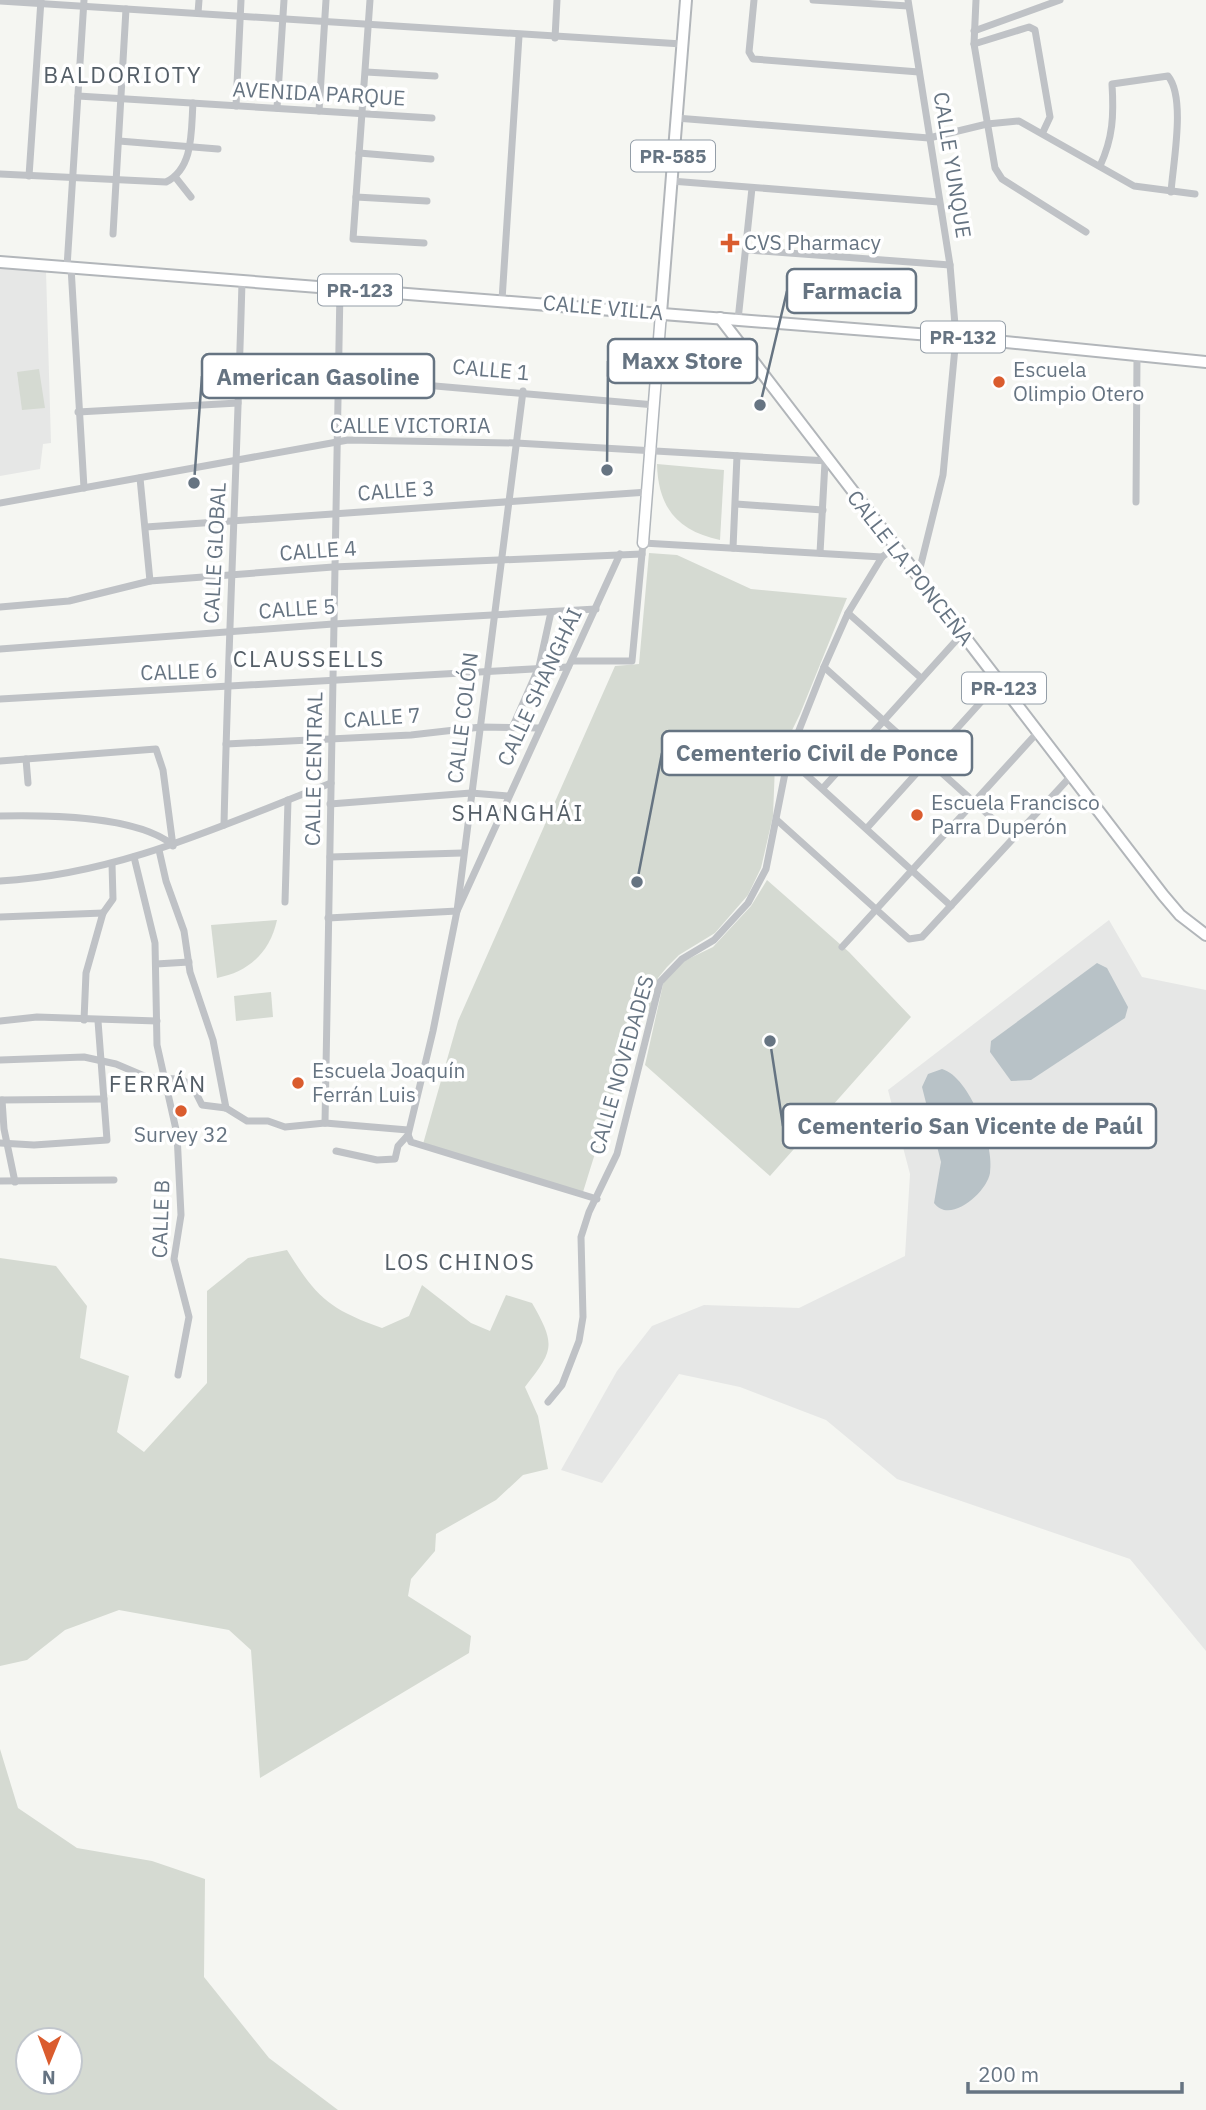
<svg xmlns="http://www.w3.org/2000/svg" width="1206" height="2110" font-family="'IBM Plex Sans',sans-serif">
<rect width="100%" height="100%" fill="#f5f6f2"/>
<g fill="#e6e7e6">
<polygon points="0,266 46,271 51,443 43,444 40,469 0,476"/>
<polygon points="1109,920 1142,977 1206,990 1206,1651 1130,1559 897,1479 826,1420 740,1387 679,1374 602,1483 561,1470 617,1371 652,1326 704,1305 799,1308 905,1256 910,1174 888,1090"/>
</g>
<g fill="#d5dad2" fill-rule="evenodd">
<polygon points="39,369 45,408 22,410 17,372"/>
<path d="M657,464l67,6 -4,70c-42,-9 -62,-32 -63,-76z"/>
<polygon points="649,553 677,555 751,589 847,598 800,714 775,765 773,816 761,868 748,895 715,933 679,955 667,967 658,978 651,1012 640,1009 583,1192 423,1144 458,1021 615,666 639,664"/>
<polygon points="767,880 849,952 911,1017 770,1176 645,1065 664,980 684,961 713,947 751,906"/>
<path d="M277,920c-7,32 -28,52 -60,58l-6,-53z"/>
<polygon points="271,992 273,1017 236,1021 234,996"/>
<path d="M287,1250c30,48 42,59 95,78l27,-12 13,-31 49,38 19,8 16,-36 26,8c24,42 22,47 -7,84l13,29 10,53 -25,6 -27,25 -60,34 -1,17 -24,28 -3,17 63,40 -2,17 -209,125 -9,-128 -22,-20 -110,-20 -54,20 -38,30 -27,6v-408l56,8 31,40 -7,52 49,18 -12,56 27,20 63,-69v-92l41,-33z"/>
<path d="M0,1749l18,59 59,40 75,13 53,18 -1,98 65,81 69,52h-338zM28,2040h42v42h-42z"/>
</g>
<g fill="#b8c2c7">
<polygon points="1097,963 1107,968 1128,1007 1125,1018 1031,1080 1011,1081 990,1052 991,1041"/>
<path d="M942,1069c28,8 53,76 48,104 -3,19 -40,52 -56,30l7,-41 -19,-75 6,-13z"/>
</g>
<g fill="none" stroke-linecap="round" stroke-linejoin="round">
<g stroke="#b1b6bb" stroke-width="13">
<polyline id="secondary" points="643,543 661,313"/>
</g>
<g stroke="#b2b6ba" stroke-width="14">
<g id="primary">
<polyline points="0,262 956,337 1206,362"/>
<polyline points="661,313 686,0"/>
<polyline points="720,318 1163,895 1180,915 1206,935"/>
</g>
</g>
<g stroke="#bfc2c6" stroke-width="7">
<polyline points="370,0 353,239 424,243"/>
<polyline points="754,0 749,52 753,59 919,72"/>
<polyline points="813,0 908,6"/>
<polyline points="908,0 950,265 956,337 943,475 918,576"/>
<polyline points="976,0 974,44 995,168 1002,179 1086,232"/>
<polyline points="0,1 682,44"/>
<polyline points="198,13 199,0"/>
<polyline points="974,31 1060,0"/>
<polyline points="555,38 557,0"/>
<polyline points="974,44 1029,27 1035,30 1050,117 1043,132"/>
<polyline points="366,72 435,76"/>
<polyline points="78,96 432,118"/>
<polyline points="236,106 241,0"/>
<polyline points="277,108 284,0"/>
<polyline points="319,111 326,0"/>
<polyline points="676,118 929,138 987,124 1019,121 1134,186 1195,194"/>
<polyline points="119,141 218,149"/>
<polyline points="359,153 431,159"/>
<path d="M1100,166c13,-28 14,-51 12,-82l56,-8c18,22 5,87 3,116"/>
<path d="M0,174l166,8c28,-14 25,-51 27,-79"/>
<polyline points="29,176 41,0"/>
<polyline points="176,178 191,197"/>
<polyline points="671,181 939,202"/>
<polyline points="356,197 427,201"/>
<polyline points="113,234 126,9"/>
<polyline points="748,250 950,265"/>
<polyline points="67,267 84,0"/>
<polyline points="71,267 84,488"/>
<polyline points="502,300 519,36"/>
<polyline points="738,320 752,188"/>
<polyline points="240,369 655,405"/>
<polyline points="523,391 457,911 433,1031 408,1135 411,1142 597,1199"/>
<polyline points="78,412 238,403"/>
<polyline points="140,478 150,581"/>
<polyline points="1136,502 1137,356"/>
<polyline points="0,503 348,440 516,443 828,461"/>
<polyline points="736,504 823,510"/>
<polyline points="146,527 648,492"/>
<polyline points="733,548 737,456"/>
<polyline points="820,553 825,462"/>
<polyline points="0,607 69,601 150,581 333,567 642,554"/>
<polyline points="848,613 921,678"/>
<polyline points="0,649 333,624 596,609"/>
<polyline points="572,661 632,661 643,543 882,557"/>
<polyline points="824,667 1013,837"/>
<polyline points="0,699 568,667"/>
<polyline points="513,726 539,667 551,612"/>
<polyline points="226,744 411,735 481,727 540,728"/>
<polyline points="788,758 951,906"/>
<polyline points="26,759 28,783"/>
<polyline points="0,761 156,749 163,770 173,846"/>
<polyline points="823,788 962,634"/>
<polyline points="330,804 471,793 508,796"/>
<path d="M0,816c47,-1 136,-1 173,29"/>
<polyline points="778,821 909,939 922,937 1071,776"/>
<path d="M224,825c4,-181 13,-362 18,-543"/>
<polyline points="867,828 999,682"/>
<polyline points="159,850 166,881 184,931 190,972 213,1040 226,1108"/>
<polyline points="134,857 155,943 157,1045 177,1134 181,1215 174,1259 189,1317 178,1375"/>
<polyline points="330,857 462,853"/>
<path d="M0,881c117,-6 223,-56 331,-98"/>
<polyline points="285,902 288,800"/>
<polyline points="0,917 103,913"/>
<polyline points="328,918 457,911 620,554"/>
<polyline points="842,947 1037,733"/>
<polyline points="156,964 189,962"/>
<polyline points="84,1020 86,973 103,913 113,899 112,864"/>
<polyline points="0,1021 37,1017 157,1021"/>
<polyline points="0,1060 84,1057 116,1064 149,1078 181,1079 193,1087 202,1105 226,1108 247,1121 268,1121 285,1127 325,1123 408,1130"/>
<polyline points="0,1100 104,1099"/>
<polyline points="2,1100 4,1129 15,1182"/>
<polyline points="325,1123 340,289"/>
<polyline points="0,1143 34,1145 107,1140 98,1021"/>
<polyline points="336,1151 377,1160 395,1159 398,1146 408,1135"/>
<polyline points="0,1181 114,1180"/>
<polyline points="548,1402 562,1385 579,1341 583,1317 581,1237 589,1212 617,1154 660,982 682,959 714,940 748,903 766,869 788,758 824,667 848,613 882,557 894,548"/>
</g>
<use href="#secondary" stroke="#fff" stroke-width="10"/>
<use href="#primary" stroke="#fff" stroke-width="10"/>
</g>
<g fill="#da5c2e" stroke="#fff" stroke-width="2.5">
<path d="M726.5 232.5h7v7h7v7h-7v7h-7v-7h-7v-7h7z"/>
<circle cx="999" cy="382" r="7"/>
<circle cx="917" cy="815" r="7"/>
<circle cx="298" cy="1083" r="7"/>
<circle cx="181" cy="1111" r="7"/>
</g>
<g text-anchor="middle" stroke-width="7" stroke-linejoin="round" paint-order="stroke">
<g fill="#fff" stroke="#949ea8" stroke-width="2">
<rect x="631" y="140.5" width="84" height="31" rx="5"/>
<rect x="318" y="274.5" width="84" height="31" rx="5"/>
<rect x="921" y="321.5" width="84" height="31" rx="5"/>
<rect x="962" y="672.5" width="84" height="31" rx="5"/>
</g>
<g font-size="19" font-weight="bold" fill="#667482">
<text x="673" y="163">PR-585</text>
<text x="360" y="297">PR-123</text>
<text x="963" y="344">PR-132</text>
<text x="1004" y="695">PR-123</text>
</g>
<g font-size="21" fill="#667482" stroke="#fff">
<text transform="translate(319 94) rotate(3)" y="7">AVENIDA PARQUE</text>
<text transform="translate(952 165) rotate(81)" y="7">CALLE YUNQUE</text>
<text transform="translate(603 308) rotate(5)" y="7">CALLE VILLA</text>
<text transform="translate(491 370) rotate(5)" y="7">CALLE 1</text>
<text x="410" y="433">CALLE VICTORIA</text>
<text transform="translate(396 491) rotate(-4)" y="7">CALLE 3</text>
<text transform="translate(318 551) rotate(-4)" y="7">CALLE 4</text>
<text transform="translate(215 553) rotate(-87)" y="7">CALLE GLOBAL</text>
<text transform="translate(910 568) rotate(52)" y="7">CALLE LA PONCEÑA</text>
<text transform="translate(297 609) rotate(-4)" y="7">CALLE 5</text>
<text transform="translate(179 672) rotate(-2)" y="7">CALLE 6</text>
<text transform="translate(540 687) rotate(-65)" y="7">CALLE SHANGHÁI</text>
<text transform="translate(382 718) rotate(-4)" y="7">CALLE 7</text>
<text transform="translate(463 718) rotate(-83)" y="7">CALLE COLÓN</text>
<text transform="translate(314 769) rotate(-89)" y="7">CALLE CENTRAL</text>
<text transform="translate(622 1065) rotate(-74)" y="7">CALLE NOVEDADES</text>
<text transform="translate(161 1219) rotate(-88)" y="7">CALLE B</text>
</g>
<g font-size="21" fill="#667482" stroke="#fff" text-anchor="start">
<text x="744" y="250">CVS Pharmacy</text>
<text x="1013" y="377">Escuela<tspan x="1013" dy="24">Olimpio Otero</tspan></text>
<text x="931" y="810">Escuela Francisco<tspan x="931" dy="24">Parra Duperón</tspan></text>
<text x="312" y="1078">Escuela Joaquín<tspan x="312" dy="24">Ferrán Luis</tspan></text>
<text x="181" y="1142" text-anchor="middle">Survey 32</text>
</g>
<g font-size="23" letter-spacing="2" fill="#545e67" stroke="#fff">
<text x="123" y="83">BALDORIOTY</text>
<text x="309" y="667">CLAUSSELLS</text>
<text x="518" y="821">SHANGHÁI</text>
<text x="158" y="1092">FERRÁN</text>
<text x="460" y="1270">LOS CHINOS</text>
</g>
</g>
<path fill="none" stroke="#667482" stroke-width="2.5" d="M760 405L787 291M607 470L608 361M194 483L202 376M637 882L662 753M770 1041L783 1126"/>
<g fill="#667482" stroke="#fff" stroke-width="2.5">
<circle cx="760" cy="405" r="7"/>
<circle cx="607" cy="470" r="7"/>
<circle cx="194" cy="483" r="7"/>
<circle cx="637" cy="882" r="7"/>
<circle cx="770" cy="1041" r="7"/>
</g>
<g fill="#fff" stroke="#667482" stroke-width="2.5">
<rect x="787" y="269" width="129" height="44" rx="7"/>
<rect x="608" y="339" width="149" height="44" rx="7"/>
<rect x="202" y="354" width="232" height="44" rx="7"/>
<rect x="662" y="731" width="310" height="44" rx="7"/>
<rect x="783" y="1104" width="373" height="44" rx="7"/>
</g>
<g font-size="23" text-anchor="middle" font-weight="bold" fill="#667482">
<text x="852" y="299">Farmacia</text>
<text x="682" y="369">Maxx Store</text>
<text x="318" y="385">American Gasoline</text>
<text x="817" y="761">Cementerio Civil de Ponce</text>
<text x="970" y="1134">Cementerio San Vicente de Paúl</text>
</g>
<g transform="translate(49 2061) rotate(181)"><circle r="33" fill="#ffffff" stroke="#c2c7cd" stroke-width="2"/>
<path d="M0-5L12 26L0 18L-12 26Z" fill="#da5c2e"/>
<text y="-10" font-size="19" font-weight="bold" text-anchor="middle" fill="#667482">N</text>
</g>
<path d="M968 2082v10h214v-10" fill="none" stroke="#667482" stroke-width="3.5"/>
<text x="978" y="2082" font-size="21" fill="#667482" stroke="#ffffff" stroke-width="5" paint-order="stroke">200 m</text>
</svg>
